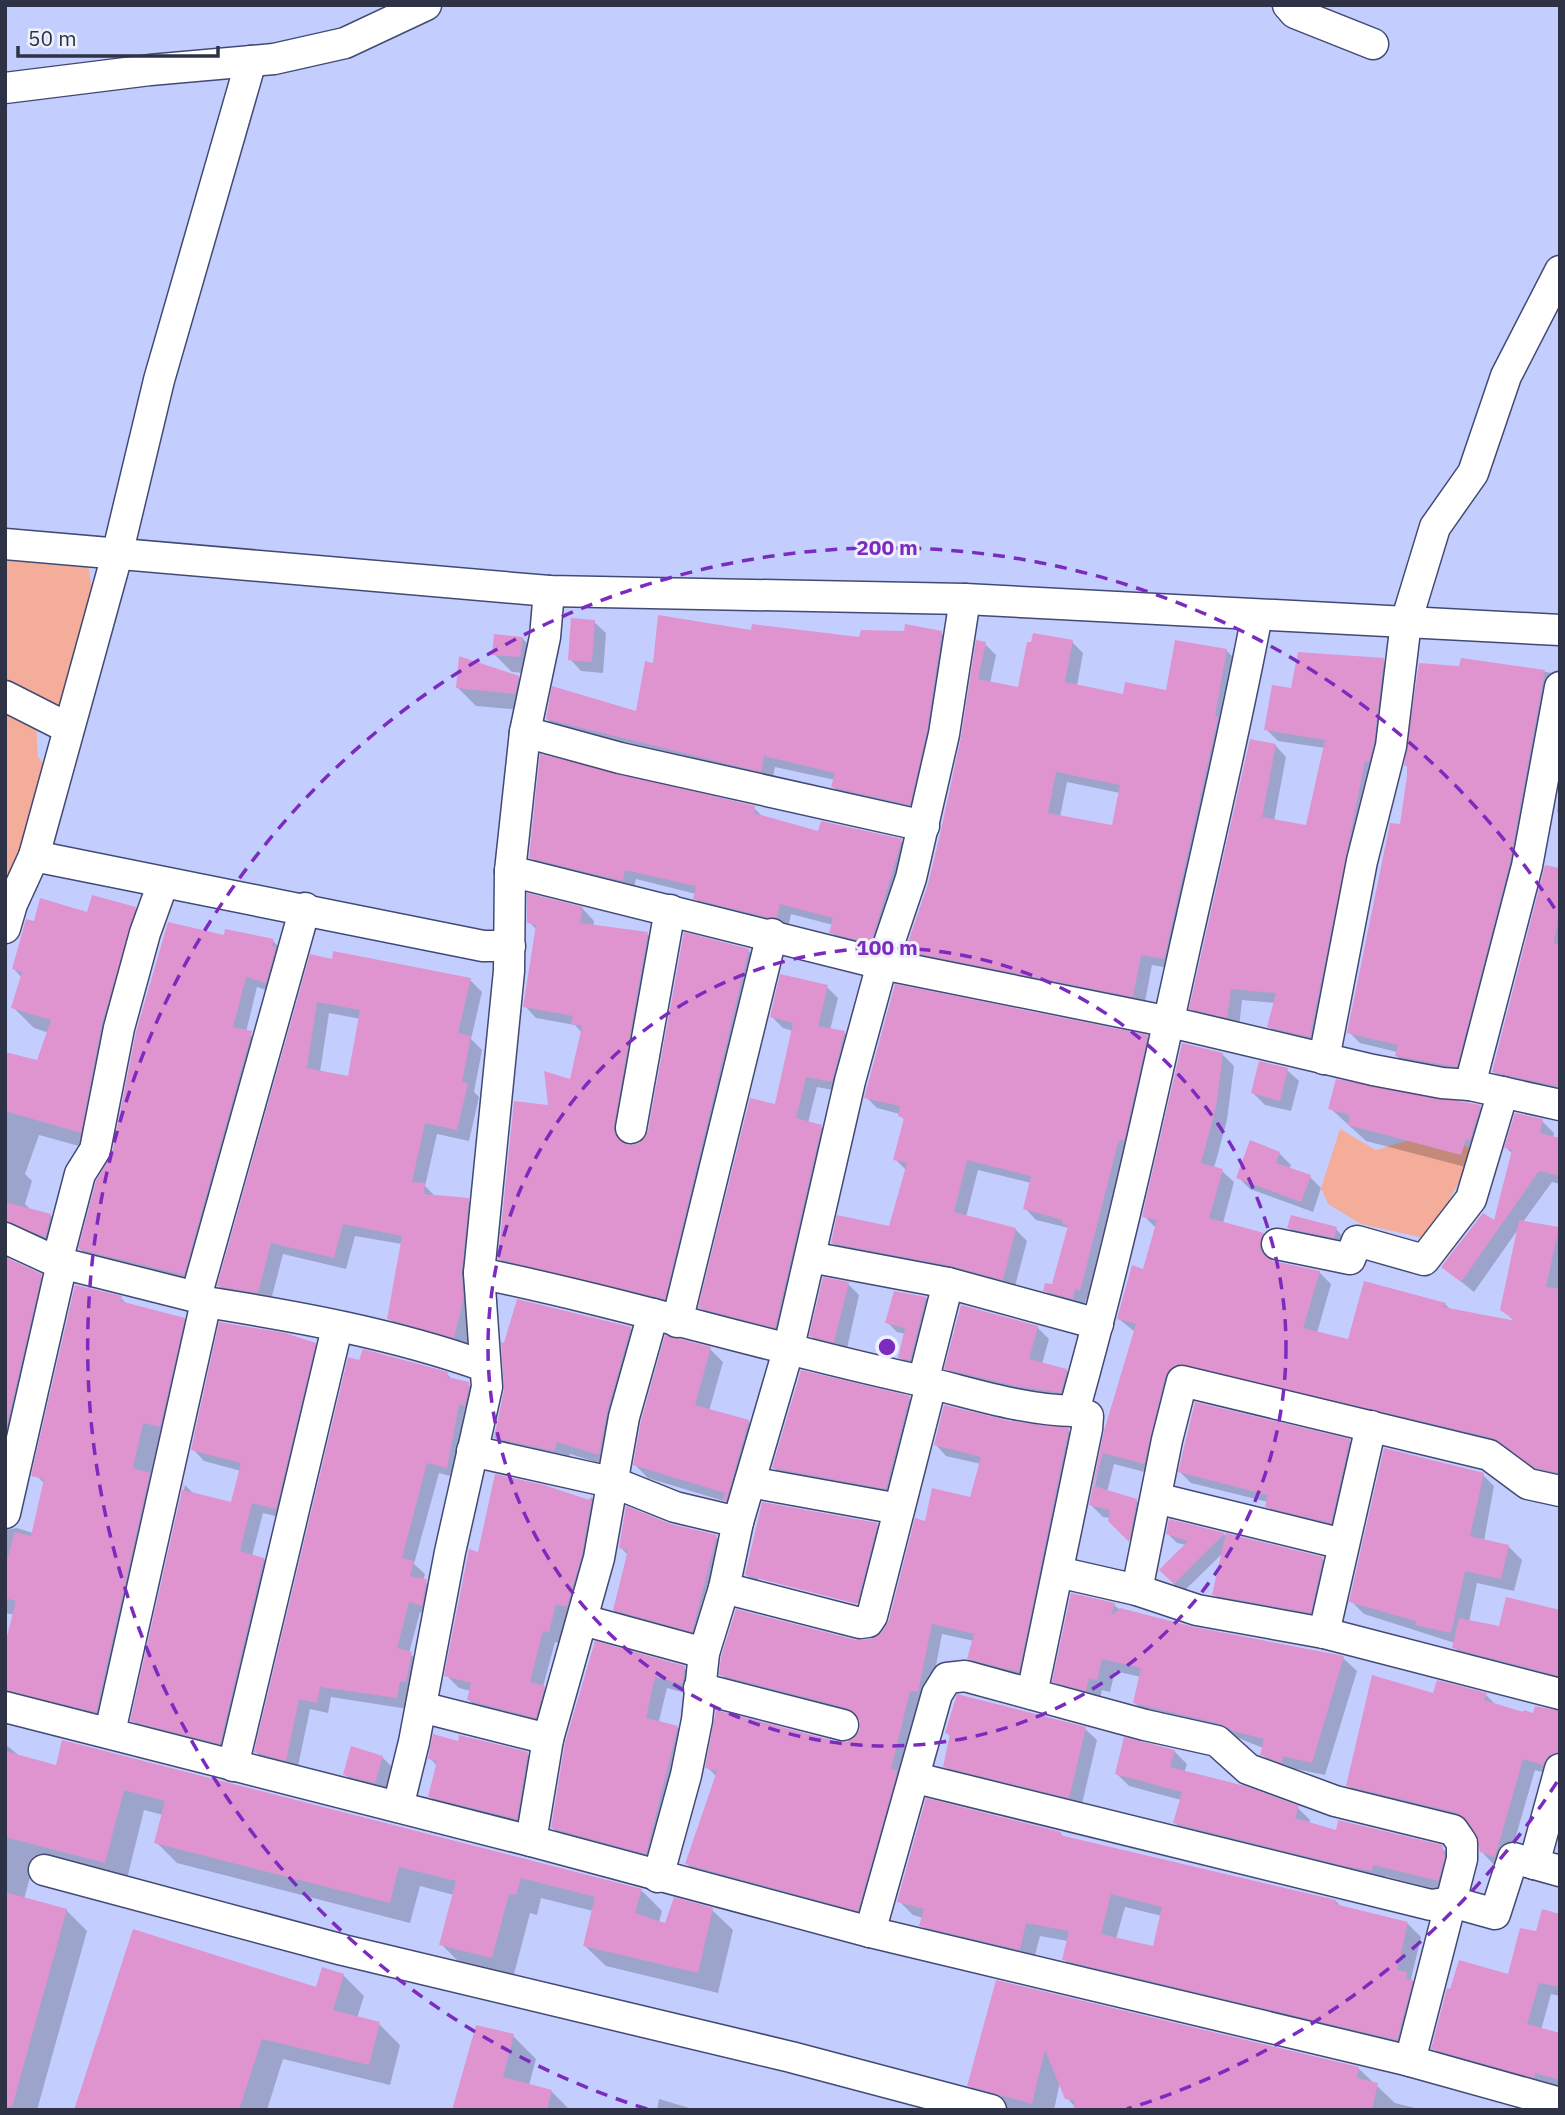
<svg xmlns="http://www.w3.org/2000/svg" width="1565" height="2115" font-family="'IBM Plex Sans',sans-serif">
<rect width="100%" height="100%" fill="#c3ceff"/>
<g fill="#f4ad9a">
<polygon points="5,554 88,563 92,592 70,693 54,715 5,692"/>
<polygon points="5,711 36,722 38,757 52,774 5,927"/>
<polygon points="1340,1129 1376,1150 1436,1132 1472,1149 1466,1169 1428,1239 1361,1224 1328,1204 1321,1188"/>
</g>
<g fill="#0003" fill-rule="evenodd">
<polygon points="594,622 606,633 603,673 581,671 570,659"/>
<polygon points="753,632 860,638 941,633 953,644 921,815 845,798 833,787 835,780 775,767 772,782 559,730 547,719 637,713 654,665"/>
<polygon points="522,638 540,656 538,674 512,672 494,654"/>
<path d="M1072,642l11,11 -6,33 47,10 43,-4 59,-42 11,11 -62,308 -23,-4 -8,42 -226,-46 -11,-11 22,-66 56,-240 11,11 -6,28 30,6zM1067,782l53,11 -6,34 -54,-10z"/>
<polygon points="1383,660 1395,672 1322,1048 1281,1038 1269,1027 1275,1003 1242,1000 1239,1028 1203,1020 1191,1008 1275,745 1286,757 1274,821 1307,827 1325,748 1278,741 1266,729 1292,690"/>
<polygon points="1462,660 1553,673 1560,680 1467,1076 1407,1067 1397,1056 1397,1052 1360,1043 1349,1032 1401,826 1409,768 1406,765 1461,668"/>
<polygon points="518,677 536,695 533,711 476,706 458,688"/>
<polygon points="1560,795 1560,815 1557,812"/>
<polygon points="754,808 764,818 820,833 901,841 912,851 881,953 842,943 831,932 833,925 791,914 788,928 706,909 695,898 696,894 636,879 633,891 542,868 531,857"/>
<polygon points="1560,869 1560,1095 1505,1083 1493,1071"/>
<polygon points="135,909 155,930 101,1152 39,1135 25,1174 32,1181 25,1204 30,1209 51,1216 71,1236 9,1252 8,1261 40,1276 61,1297 5,1496 5,1053 38,1062 49,1033 34,1028 13,1007 22,978 14,969 35,923"/>
<polygon points="583,909 594,921 593,927 647,934 659,945 625,1138 628,1147 645,1141 748,950 760,962 676,1310 511,1270 500,1259 550,1107 572,1081 582,1033 575,1025 536,1018 525,1006 537,930 529,922"/>
<polygon points="225,937 273,941 284,952 277,994 257,987 246,1032 263,1044 195,1285 92,1260 80,1249"/>
<path d="M311,956l159,24 12,12 -11,47 11,11 -8,42 5,5 -10,44 -32,-7 -12,52 11,11 32,3 12,12 -5,101 -9,36 -65,-18 -12,-13 13,-74 -47,-8 -9,33 -63,-15 -13,50 -39,-6 -12,-12zM329,1013l32,6 -11,60 -30,-7z"/>
<polygon points="827,987 838,998 830,1030 845,1033 856,1044 843,1092 817,1087 808,1123 821,1127 832,1138 786,1338 712,1318 700,1307 776,1106 793,1031 783,1028 772,1017"/>
<polygon points="1147,1037 1158,1048 1091,1301 1086,1299 1084,1309 1056,1301 1045,1290 1053,1286 1069,1228 1036,1220 1025,1208 1031,1183 978,1170 966,1217 1016,1230 1027,1241 1014,1290 844,1254 833,1243 890,1228 906,1170 895,1159 905,1121 900,1114 877,1108 866,1097"/>
<polygon points="1222,1054 1234,1066 1227,1120 1214,1168 1222,1171 1234,1182 1223,1223 1263,1234 1275,1246 1271,1262 1319,1272 1331,1284 1317,1333 1349,1341 1365,1283 1445,1304 1452,1311 1516,1323 1502,1309 1519,1228 1474,1292 1443,1267 1495,1223 1513,1154 1506,1148 1542,1121 1554,1133 1553,1138 1560,1140 1560,1184 1552,1182 1523,1222 1560,1229 1560,1482 1549,1479 1507,1449 1190,1375 1156,1475 1114,1464 1107,1492 1136,1500 1148,1512 1141,1551 1110,1518 1103,1517 1091,1505 1106,1431 1135,1332 1119,1319 1145,1271 1156,1228 1144,1216"/>
<polygon points="1287,1070 1299,1081 1291,1111 1265,1105 1253,1093"/>
<polygon points="1480,1107 1496,1123 1477,1170 1366,1141 1330,1108"/>
<polygon points="1279,1153 1291,1165 1289,1169 1310,1177 1321,1188 1313,1212 1250,1189 1238,1177"/>
<polygon points="1289,1228 1336,1229 1347,1241 1346,1249 1301,1239"/>
<polygon points="848,1284 859,1295 846,1353 823,1348 811,1336"/>
<polygon points="121,1298 128,1305 184,1319 204,1340 117,1732 25,1710 5,1691 15,1615 5,1613 5,1530 17,1528 33,1533 45,1484 37,1476"/>
<polygon points="926,1298 936,1308 920,1369 910,1367 900,1357 905,1334 897,1332 887,1322"/>
<polygon points="1037,1327 1049,1339 1042,1364 1066,1370 1078,1382 1072,1404 958,1380 946,1368"/>
<polygon points="630,1328 644,1341 612,1467 570,1454 567,1464 509,1451 495,1437 506,1391"/>
<polygon points="315,1344 326,1355 287,1519 263,1513 252,1556 264,1559 275,1571 231,1754 144,1732 132,1720 185,1485 195,1495 232,1504 241,1471 204,1461 193,1449"/>
<polygon points="710,1349 723,1362 709,1411 749,1422 762,1435 739,1513 727,1502 648,1478 635,1465"/>
<polygon points="447,1374 453,1380 468,1384 480,1395 458,1478 439,1473 414,1564 425,1574 423,1580 437,1592 433,1616 420,1612 409,1653 422,1665 408,1709 331,1697 328,1713 310,1709 297,1771 267,1763 256,1752"/>
<polygon points="909,1398 920,1409 897,1499 785,1479 774,1468"/>
<polygon points="1009,1423 1068,1430 1079,1441 1029,1682 980,1669 969,1658 974,1641 942,1634 929,1702 869,1920 698,1875 687,1864 717,1777 707,1767 839,1744 856,1739 862,1729 859,1718 732,1685 721,1674 879,1638 891,1621 926,1523 971,1499 981,1464 946,1456 936,1445"/>
<polygon points="1349,1441 1360,1452 1342,1533 1278,1517 1267,1506 1268,1502 1191,1483 1180,1472"/>
<polygon points="1481,1473 1494,1486 1484,1541 1509,1547 1522,1560 1514,1591 1477,1583 1469,1622 1500,1628 1560,1610 1560,1681 1466,1659 1454,1647 1455,1643 1364,1614 1351,1601"/>
<polygon points="592,1498 604,1510 561,1643 555,1642 543,1687 556,1700 548,1729 481,1712 469,1700 471,1691 459,1688 446,1675 479,1554"/>
<polygon points="1170,1521 1322,1559 1332,1569 1320,1622 1224,1604 1214,1594 1224,1552 1183,1592 1180,1591 1161,1570 1186,1545 1177,1543 1168,1534"/>
<path d="M877,1525l11,11 -20,79 -110,-29 -11,-11zM758,1577l108,28 -1,3 -107,-28z"/>
<polygon points="670,1526 716,1537 730,1551 706,1645 625,1622 614,1611 628,1555 620,1547"/>
<polygon points="1114,1605 1120,1610 1193,1629 1343,1658 1357,1671 1325,1775 1296,1769 1295,1775 1275,1768 1262,1754 1263,1748 1236,1737 1148,1716 1135,1703 1141,1677 1115,1671 1110,1692 1102,1690 1099,1703 1068,1694 1054,1681"/>
<polygon points="596,1643 684,1668 696,1679 693,1695 667,1688 659,1721 677,1727 689,1739 658,1864 564,1839 553,1828"/>
<polygon points="1434,1695 1486,1695 1497,1706 1535,1715 1560,1715 1560,1768 1555,1776 1535,1770 1507,1867 1493,1864 1481,1851 1478,1832 1471,1824 1360,1797 1348,1785"/>
<polygon points="958,1696 1085,1729 1097,1740 1081,1808 956,1778 945,1766 951,1737 947,1733"/>
<polygon points="459,1743 527,1754 539,1765 528,1830 441,1807 430,1796 437,1766 430,1758"/>
<polygon points="5,1744 21,1757 58,1767 641,1890 662,1911 659,1922 667,1925 712,1910 733,1930 718,1993 606,1966 585,1946 593,1911 541,1898 537,1915 530,1913 513,1978 462,1965 441,1944 454,1895 420,1886 410,1923 177,1863 156,1842 163,1815 144,1810 126,1883 35,1859 24,1899 66,1910 87,1931 37,2110 5,2110"/>
<polygon points="1174,1751 1187,1764 1184,1773 1298,1808 1310,1820 1309,1824 1337,1832 1441,1847 1454,1860 1450,1893 1385,1876 1384,1882 1187,1835 1175,1823 1181,1800 1129,1786 1117,1774"/>
<polygon points="382,1757 394,1769 386,1794 356,1786 345,1774"/>
<path d="M1060,1833l4,4 272,64 6,7 65,15 14,14 -10,42 9,9 -9,65 -334,-80 -13,-14 4,-18 -28,-5 -7,27 -98,-24 -14,-14 2,-7 -10,-3 -14,-14zM1125,1907l37,9 -8,32 -38,-9z"/>
<polygon points="1560,1916 1560,1996 1551,1994 1541,2030 1560,2035 1560,2087 1547,2084 1546,2088 1445,2060 1433,2048 1510,1976 1537,1934"/>
<polygon points="343,1975 364,1996 357,2018 379,2024 400,2045 390,2085 283,2059 267,2110 76,2110"/>
<polygon points="997,1982 1358,2068 1395,2103 1423,2110 1078,2110 1067,2098 1060,2082 1054,2110 1006,2110 988,2104 969,2085"/>
<polygon points="513,2036 536,2059 529,2085 551,2091 570,2110 454,2110"/>
<polygon points="659,2099 696,2110 657,2110"/>
</g>
<g fill="#e094cf" fill-rule="evenodd">
<polygon points="658,615 751,630 752,624 859,637 861,630 904,631 905,624 942,631 927,731 910,805 831,787 835,773 764,756 761,772 546,719 552,686 636,711 645,661 653,663"/>
<polygon points="571,618 595,620 592,662 568,660"/>
<path d="M1033,633l40,7 -8,42 58,12 2,-12 41,8 9,-50 52,9 -12,67 3,1 -54,242 -23,-4 -8,42 -228,-46 23,-67 13,-54 20,-93 15,-97 10,2 -8,37 40,8 9,-45h4zM1056,772l64,13 -8,40 -64,-12z"/>
<polygon points="494,634 523,637 520,657 492,655"/>
<polygon points="1298,652 1384,658 1374,743 1369,762 1365,761 1310,1037 1267,1027 1276,993 1231,989 1227,1018 1189,1009 1250,739 1276,744 1262,817 1306,825 1325,740 1264,730 1272,685 1291,688"/>
<polygon points="459,656 519,676 515,694 456,688"/>
<polygon points="1461,658 1545,670 1510,862 1457,1067 1395,1056 1398,1045 1347,1033 1390,823 1400,824 1407,776 1407,766 1404,766 1419,663 1459,666"/>
<polygon points="540,754 755,806 754,813 818,831 821,821 902,839 871,943 829,933 833,918 780,904 777,917 767,917 693,899 696,886 625,870 623,881 529,858"/>
<polygon points="1545,865 1560,868 1560,902 1554,943 1560,945 1560,1087 1492,1072"/>
<polygon points="527,893 583,907 580,923 648,932 614,1125 615,1135 627,1145 638,1144 648,1131 684,932 749,949 665,1299 498,1259 514,1101 548,1105 544,1071 570,1079 582,1026 571,1024 573,1016 523,1007 536,925 527,923"/>
<polygon points="92,895 136,907 102,1023 81,1133 5,1111 5,1052 37,1060 51,1020 11,1008 22,972 12,969 26,919 34,921 40,898 87,912"/>
<polygon points="168,922 224,935 225,929 274,939 272,946 276,947 266,983 246,977 233,1027 252,1031 184,1275 78,1249 96,1181 112,1153 136,1032"/>
<path d="M333,951l138,27 -13,55 13,3 -9,46 6,1 -11,47 -32,-7 -13,59 13,1 -1,11 45,4 -7,73 1,29 -9,38 -67,-19 15,-83 -59,-12 -9,34 -63,-15 -13,50 -41,-7 93,-332 22,5zM317,1002l43,8 -12,66 -41,-8z"/>
<polygon points="780,974 828,985 818,1026 845,1031 832,1082 806,1077 796,1118 822,1125 775,1328 698,1308 750,1098 775,1104 793,1023 770,1017"/>
<polygon points="895,984 1148,1035 1124,1141 1120,1140 1118,1143 1080,1291 1075,1289 1073,1299 1043,1291 1045,1283 1052,1284 1068,1226 1062,1224 1063,1220 1023,1209 1031,1176 967,1160 954,1212 1016,1228 1003,1280 951,1266 831,1243 837,1215 889,1226 907,1163 893,1160 904,1118 898,1116 900,1106 864,1098"/>
<polygon points="1182,1043 1223,1053 1216,1107 1201,1163 1223,1169 1209,1218 1264,1233 1260,1249 1273,1261 1320,1271 1303,1328 1348,1339 1364,1281 1446,1303 1443,1307 1516,1321 1500,1310 1519,1220 1559,1227 1546,1287 1560,1289 1560,1473 1535,1468 1493,1438 1178,1364 1165,1377 1144,1464 1103,1453 1094,1486 1137,1499 1129,1542 1108,1521 1110,1510 1089,1505 1104,1431 1136,1324 1117,1319 1132,1265 1143,1269 1157,1220 1142,1217"/>
<polygon points="1259,1061 1288,1068 1280,1101 1251,1093"/>
<polygon points="1336,1079 1481,1105 1470,1140 1466,1139 1461,1155 1348,1125 1350,1115 1328,1109"/>
<polygon points="1515,1113 1543,1119 1540,1133 1560,1138 1560,1176 1539,1171 1461,1282 1441,1267 1483,1213 1494,1220 1512,1150 1504,1148"/>
<polygon points="1250,1140 1280,1152 1276,1163 1311,1175 1301,1202 1236,1178"/>
<polygon points="5,1202 51,1214 45,1237 5,1221"/>
<polygon points="1291,1215 1337,1227 1334,1238 1287,1228"/>
<polygon points="5,1257 42,1274 5,1433"/>
<polygon points="823,1277 849,1282 834,1343 809,1336"/>
<polygon points="75,1285 122,1296 120,1301 185,1318 160,1427 143,1423 133,1468 150,1473 96,1712 5,1690 5,1644 16,1601 5,1598 5,1567 15,1532 31,1536 44,1479 31,1476"/>
<polygon points="894,1291 926,1297 910,1360 898,1358 905,1328 885,1323"/>
<polygon points="517,1299 631,1327 607,1412 599,1455 557,1442 554,1451 494,1438 504,1390 501,1342 504,1343"/>
<polygon points="961,1305 1038,1326 1029,1359 1067,1369 1061,1393 1016,1386 944,1369"/>
<polygon points="219,1322 285,1333 316,1343 276,1509 252,1503 240,1551 264,1558 220,1744 130,1721 184,1481 183,1490 231,1502 241,1463 191,1450"/>
<polygon points="665,1335 711,1347 695,1405 749,1420 726,1501 723,1501 725,1493 633,1465 641,1421"/>
<polygon points="363,1349 448,1372 447,1377 469,1382 469,1386 465,1406 459,1404 447,1468 427,1463 402,1558 414,1561 410,1576 427,1579 422,1606 409,1602 397,1648 412,1652 406,1682 400,1681 397,1698 320,1687 317,1703 299,1699 286,1761 254,1752 348,1357 359,1360"/>
<polygon points="801,1370 910,1396 886,1489 772,1468"/>
<polygon points="1195,1402 1350,1439 1331,1523 1265,1507 1268,1495 1178,1472"/>
<polygon points="944,1405 1010,1421 1069,1428 1019,1672 967,1659 974,1634 932,1624 918,1692 910,1691 891,1769 897,1770 895,1780 858,1911 685,1864 717,1771 705,1768 716,1710 839,1742 848,1742 860,1730 860,1720 847,1708 719,1675 721,1657 736,1609 856,1640 871,1639 882,1632 889,1620 915,1518 925,1521 932,1488 970,1497 981,1457 934,1445"/>
<polygon points="1384,1448 1484,1473 1470,1536 1509,1545 1501,1579 1465,1571 1451,1633 1415,1625 1416,1621 1349,1602"/>
<polygon points="495,1474 544,1485 589,1500 592,1496 582,1554 567,1607 556,1604 549,1632 543,1631 530,1682 545,1686 536,1718 467,1700 471,1683 444,1676 469,1549 478,1552"/>
<polygon points="762,1502 878,1523 857,1604 745,1575"/>
<polygon points="626,1506 671,1524 717,1535 692,1632 609,1609 613,1610 628,1550 619,1548"/>
<polygon points="1169,1519 1225,1533 1174,1584 1159,1570 1188,1541 1166,1534"/>
<polygon points="1226,1533 1323,1557 1311,1613 1212,1595"/>
<polygon points="1071,1593 1115,1603 1111,1616 1120,1608 1194,1627 1344,1656 1312,1763 1283,1756 1282,1763 1260,1755 1264,1739 1233,1731 1221,1724 1133,1703 1141,1668 1102,1659 1097,1680 1089,1678 1086,1691 1052,1682"/>
<polygon points="1506,1597 1560,1610 1560,1676 1452,1648 1459,1618 1499,1626"/>
<polygon points="595,1641 685,1666 682,1684 655,1677 646,1718 678,1726 646,1854 551,1828 565,1743"/>
<polygon points="1372,1675 1433,1693 1437,1680 1487,1693 1484,1700 1523,1712 1524,1710 1533,1713 1535,1706 1560,1711 1560,1752 1548,1756 1543,1765 1523,1759 1495,1857 1480,1852 1476,1833 1458,1813 1346,1786"/>
<polygon points="957,1694 1086,1727 1069,1798 943,1767 950,1734 945,1733"/>
<polygon points="433,1734 458,1741 459,1735 528,1752 517,1819 428,1797 437,1761 428,1759"/>
<polygon points="1124,1737 1175,1750 1170,1767 1245,1786 1299,1806 1295,1818 1336,1830 1338,1820 1442,1845 1445,1857 1438,1881 1373,1865 1372,1871 1345,1866 1173,1823 1182,1792 1115,1774"/>
<polygon points="62,1740 642,1889 635,1913 665,1923 674,1897 713,1908 698,1973 583,1946 595,1897 521,1878 516,1895 509,1894 492,1958 439,1945 456,1881 399,1867 390,1903 154,1843 165,1801 124,1790 105,1863 5,1837 5,1751 56,1765"/>
<polygon points="351,1746 383,1756 375,1783 343,1775"/>
<path d="M926,1798l135,34 -1,3 276,65 -1,4 73,18 -11,48 10,2 -1,7 7,1 -16,60 -335,-80 7,-29 -43,-8 -6,27 -101,-24 5,-17 -27,-7zM1111,1894l51,13 -9,39 -52,-12z"/>
<polygon points="5,1892 67,1909 12,2107 5,2106"/>
<polygon points="1542,1909 1560,1914 1560,1987 1539,1983 1527,2024 1560,2033 1560,2080 1535,2073 1534,2078 1431,2049 1447,1988 1450,1989 1459,1960 1508,1974 1520,1928 1536,1931"/>
<polygon points="133,1929 316,1987 322,1967 344,1974 333,2010 380,2022 369,2065 262,2039 239,2110 74,2110"/>
<polygon points="996,1980 1359,2067 1357,2078 1378,2083 1372,2110 1073,2110 1075,2101 1065,2099 1045,2050 1032,2104 967,2086"/>
<polygon points="476,2025 514,2034 503,2077 552,2090 547,2110 452,2110"/>
</g>
<g fill="none" stroke-linecap="round" stroke-linejoin="round">
<g stroke="#424a73" stroke-width="33">
<g id="minor">
<polyline points="1288,5 1295,13 1373,44"/>
<polyline points="5,88 150,70 274,59 345,43 426,5"/>
<polyline points="5,544 549,591 965,599 1560,630"/>
<polyline points="5,696 68,728"/>
<polyline points="525,732 620,758 924,826"/>
<polyline points="34,856 483,946 510,946"/>
<polyline points="510,871 882,964 1170,1022 1373,1070 1442,1083 1470,1085 1560,1105"/>
<polyline points="5,928 12,904 34,856 117,555 159,380 251,61"/>
<polyline points="1324,1059 1362,861 1391,746 1406,622 1435,527 1473,473 1506,376 1560,271"/>
<polyline points="1470,1085 1527,866 1560,687"/>
<polyline points="631,1128 670,910"/>
<path d="M5,1238l52,24 139,35 10,5c94,15 188,32 278,64"/>
<polyline points="1277,1244 1350,1259 1357,1241 1424,1260 1471,1199 1503,1092"/>
<polyline points="810,1257 948,1283 1098,1324"/>
<polyline points="57,1262 80,1174 95,1150 119,1028 145,933 163,883"/>
<path d="M479,1273c146,30 288,74 434,106 53,12 106,31 161,32 43,-153 77,-309 111,-464 25,-111 51,-221 72,-332"/>
<polyline points="196,1297 305,908"/>
<polyline points="677,1322 772,934"/>
<polyline points="923,1382 948,1283"/>
<polyline points="472,1451 615,1483 675,1507 738,1522"/>
<polyline points="750,1482 899,1509"/>
<polyline points="1156,1498 1343,1544"/>
<polyline points="5,1513 62,1263"/>
<polyline points="1058,1572 1137,1590 1197,1610 1324,1633 1560,1694"/>
<polyline points="724,1588 860,1623 868,1622 872,1616 931,1385"/>
<polyline points="1137,1590 1167,1440 1182,1381 1489,1455 1528,1484 1560,1491"/>
<polyline points="583,1620 704,1653"/>
<polyline points="1324,1633 1371,1426"/>
<polyline points="699,1688 843,1725"/>
<polyline points="1032,1694 1087,1429 1088,1416 1074,1411"/>
<polyline points="5,1707 531,1841 870,1932 1410,2061 1560,2103"/>
<polyline points="421,1707 548,1739"/>
<polyline points="110,1732 206,1302"/>
<polyline points="233,1766 337,1328"/>
<polyline points="916,1778 1431,1905 1452,1902 1495,1914 1513,1858 1560,1871"/>
<polyline points="398,1807 414,1742 450,1552 487,1387 479,1273 509,971 510,871 525,732 545,637 549,591"/>
<polyline points="531,1841 548,1739 599,1558 624,1417 653,1314"/>
<polyline points="1534,1864 1560,1769"/>
<polyline points="44,1870 343,1950 791,2057 991,2110"/>
<polyline points="658,1877 686,1775 697,1720 704,1653 724,1588 738,1522 788,1351 850,1081 882,964 911,878 944,734 965,599"/>
<polyline points="870,1932 937,1694 947,1678 965,1676 1145,1725 1217,1741 1248,1769 1335,1801 1453,1830 1462,1843 1462,1859 1410,2061"/>
</g>
</g>
<use href="#minor" stroke="#fff" stroke-width="30"/>
</g>
<g fill="none" stroke="#7b2cbf" stroke-width="3.5" stroke-dasharray="12 9">
<circle cx="887" cy="1347" r="399"/>
<path d="M1557 1782A799 799 0 0 1 1127 2109M647 2109A799 799 0 1 1 1557 912"/>
</g>
<circle cx="887" cy="1347" r="10" fill="#7b2cbf" stroke="#eef1fb" stroke-width="3.5"/>
<g font-size="21" text-anchor="middle" font-weight="bold" fill="#7b2cbf" stroke="#eef1fb" stroke-width="6" stroke-linejoin="round" paint-order="stroke">
<text x="887" y="555">200 m</text>
<text x="887" y="955">100 m</text>
</g>
<rect width="1565" height="2115" fill="none" stroke="#2e3246" stroke-width="14"/>
<path d="M18 46v10h200v-10" fill="none" stroke="#2e3246" stroke-width="3.5"/>
<text x="28" y="46" font-size="21" fill="#2e3246" stroke="#eef1fb" stroke-width="5" paint-order="stroke">50 m</text>
</svg>
